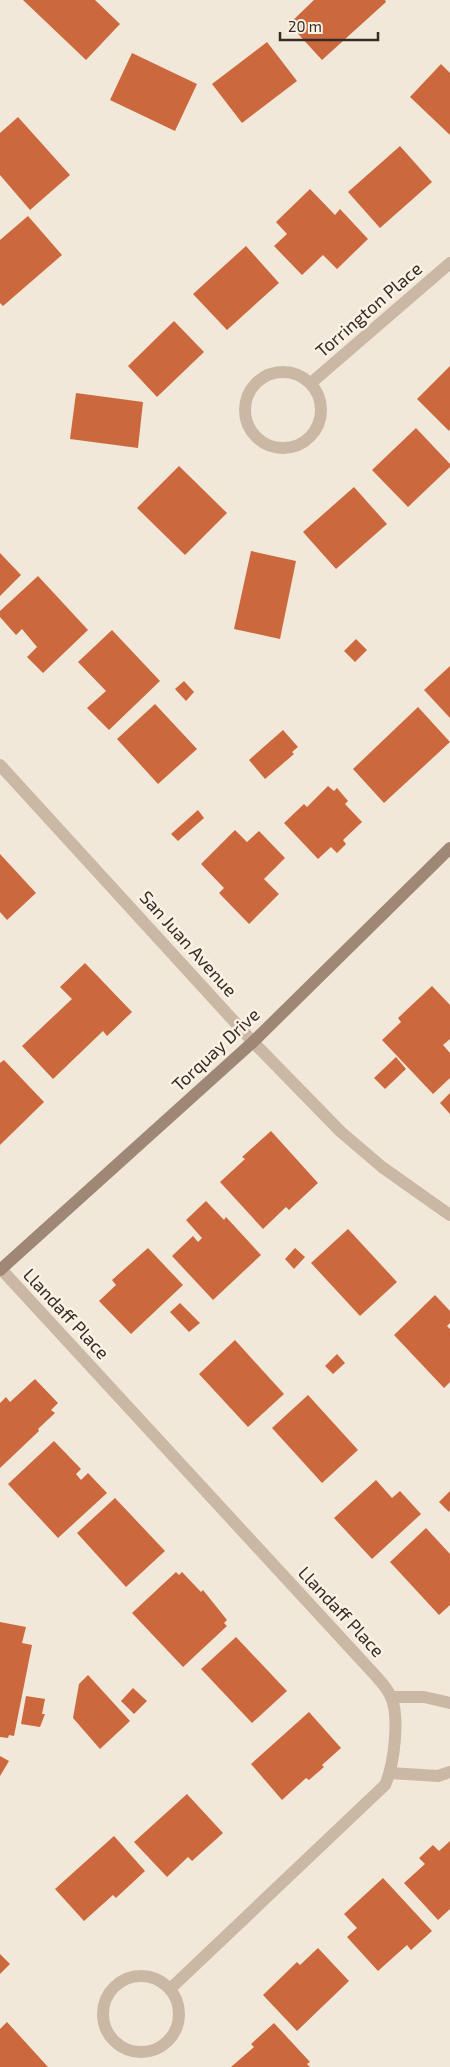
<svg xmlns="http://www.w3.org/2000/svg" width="450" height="2067" font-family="'Exo 2',sans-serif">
<rect width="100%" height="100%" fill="#f2e8d9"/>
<g fill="#cc683d">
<polygon points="23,0 95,0 120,24 86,60"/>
<polygon points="314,0 385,0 386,2 322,60 289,24"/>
<polygon points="267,42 297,81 242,123 212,84"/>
<polygon points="132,53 197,84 175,131 110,100"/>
<polygon points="441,64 450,73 450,135 410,97"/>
<polygon points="18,117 70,175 30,210 0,175 0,133"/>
<polygon points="400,146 432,182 380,228 348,192"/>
<polygon points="310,189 335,215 340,209 368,239 337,269 323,255 302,275 274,246 287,234 276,222"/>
<polygon points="28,216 62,255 3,306 0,303 0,240"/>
<polygon points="246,246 279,283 227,330 193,294"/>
<polygon points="174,321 204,352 157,397 128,366"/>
<polygon points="450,366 450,429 449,431 417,399"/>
<polygon points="76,393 143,402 138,448 70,439"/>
<polygon points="416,428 450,464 450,467 408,507 372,470"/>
<polygon points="179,466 227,513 185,555 137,508"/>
<polygon points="354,487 387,524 336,569 303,532"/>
<polygon points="251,551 296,561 280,639 234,629"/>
<polygon points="0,553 21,575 0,596"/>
<polygon points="38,576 88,630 43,673 27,657 37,647 22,629 16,635 0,617 0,611"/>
<polygon points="112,630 160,681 109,730 87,708 106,691 78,662"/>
<polygon points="356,639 367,650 355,662 344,651"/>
<polygon points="450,666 450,718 424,690"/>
<polygon points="184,681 194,692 186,701 175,689"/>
<polygon points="155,704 197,749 158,784 117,739"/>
<polygon points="418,707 450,742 384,803 353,769"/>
<polygon points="283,730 298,747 292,752 294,754 265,779 249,760"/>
<polygon points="328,786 334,791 337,788 348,801 345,804 362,822 343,840 346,844 337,853 331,847 318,859 284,823 304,804 307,807"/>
<polygon points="198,810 204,818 178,841 171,834"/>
<polygon points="235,830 247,842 259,831 285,858 264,879 279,894 249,924 219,893 224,888 201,864"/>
<polygon points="0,854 36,893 7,920 0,912"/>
<polygon points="85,963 132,1012 107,1036 103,1031 53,1079 22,1046 72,999 60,987"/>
<polygon points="432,986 450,1005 450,1039 443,1045 450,1053 450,1078 433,1094 382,1040 401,1022 398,1018"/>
<polygon points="396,1057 406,1069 385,1089 374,1078"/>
<polygon points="4,1060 44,1102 0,1145 0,1063"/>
<polygon points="450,1093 450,1114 440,1103"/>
<polygon points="271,1131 318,1183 289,1210 286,1207 263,1229 220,1182 245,1159 242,1157"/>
<polygon points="206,1201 224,1220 226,1217 261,1255 213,1300 172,1256 193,1236 198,1242 202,1238 186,1220"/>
<polygon points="348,1229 397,1282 360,1316 311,1263"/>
<polygon points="148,1248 183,1285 131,1334 99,1301 116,1285 112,1280"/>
<polygon points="295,1248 305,1257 294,1269 285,1259"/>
<polygon points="435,1295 450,1311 450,1323 447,1326 450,1329 450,1382 444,1388 394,1335"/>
<polygon points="180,1303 200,1323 189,1332 170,1312"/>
<polygon points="235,1340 284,1394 248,1427 199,1374"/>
<polygon points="337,1354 345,1363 333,1374 325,1366"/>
<polygon points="35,1379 58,1403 51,1410 55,1413 38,1429 39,1431 0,1468 0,1403 6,1397 10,1402"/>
<polygon points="308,1395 358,1450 322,1483 272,1428"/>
<polygon points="54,1441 81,1469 76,1474 81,1480 88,1473 107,1493 58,1538 8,1484"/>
<polygon points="376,1480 392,1498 400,1491 421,1514 372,1559 334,1518"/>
<polygon points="450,1491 450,1510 449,1512 439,1502"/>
<polygon points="115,1498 165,1551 126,1587 77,1533"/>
<polygon points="426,1528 450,1554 450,1605 439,1615 390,1562"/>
<polygon points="176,1572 179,1575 182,1572 201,1592 203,1590 227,1620 224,1623 227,1626 183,1667 132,1613"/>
<polygon points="0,1622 26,1627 22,1643 32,1645 14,1736 9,1735 8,1738 0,1737"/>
<polygon points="236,1637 287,1691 252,1723 201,1669"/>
<polygon points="88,1675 130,1721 100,1749 73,1718 79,1684"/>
<polygon points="133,1688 147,1701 134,1714 121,1701"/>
<polygon points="26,1696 45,1699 42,1714 45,1714 40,1727 21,1724"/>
<polygon points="309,1712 341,1748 322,1765 324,1767 309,1780 306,1778 282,1800 251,1764"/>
<polygon points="0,1756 9,1761 0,1776"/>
<polygon points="187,1794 223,1833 192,1861 188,1857 167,1877 134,1842"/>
<polygon points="114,1836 145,1871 116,1898 113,1895 84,1921 55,1889"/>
<polygon points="450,1841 450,1909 438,1920 404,1883 425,1864 419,1858 433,1845 439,1851"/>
<polygon points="383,1878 432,1931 411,1950 407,1945 378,1971 347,1937 357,1928 344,1914"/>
<polygon points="318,1948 349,1981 297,2031 263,1995 297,1962 300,1965"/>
<polygon points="0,1954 10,1964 0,1974"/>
<polygon points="7,2022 48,2067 0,2067 0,2029"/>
<polygon points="274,2023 310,2062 307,2064 310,2067 231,2067 254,2047 251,2044"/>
</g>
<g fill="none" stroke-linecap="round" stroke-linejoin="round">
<g stroke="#cbb8a4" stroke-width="12">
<polyline points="391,1697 424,1697 450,1703"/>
<polyline points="390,1773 438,1776 450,1772"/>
</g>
<g stroke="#cbb8a4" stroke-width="12">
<circle cx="283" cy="410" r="38"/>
<polyline points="311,383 450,263"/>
<polyline points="0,765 253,1042 341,1132 382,1167 450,1215"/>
<path d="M1,1269l374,406c5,6 13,14 16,22 9,20 3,68 -6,88l-215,204"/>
<circle cx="141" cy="2014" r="38"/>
</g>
<polyline stroke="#9f8775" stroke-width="12" points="0,1270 253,1042 450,848"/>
</g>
<g text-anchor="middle" stroke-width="5" stroke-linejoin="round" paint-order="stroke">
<g font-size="18" fill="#362c26" stroke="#faf2e5">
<text transform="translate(369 310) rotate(-41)" y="6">Torrington Place</text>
<text transform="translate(188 944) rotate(48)" y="6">San Juan Avenue</text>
<text transform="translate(216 1050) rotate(-43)" y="6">Torquay Drive</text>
<text transform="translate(66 1314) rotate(47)" y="6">Llandaff Place</text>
<text transform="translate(341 1612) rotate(47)" y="6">Llandaff Place</text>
</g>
</g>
<path d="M280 32v8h98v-8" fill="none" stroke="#362c26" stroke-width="2.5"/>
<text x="288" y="32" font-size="15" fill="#362c26" stroke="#faf2e5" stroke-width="4" paint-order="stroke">20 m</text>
</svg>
